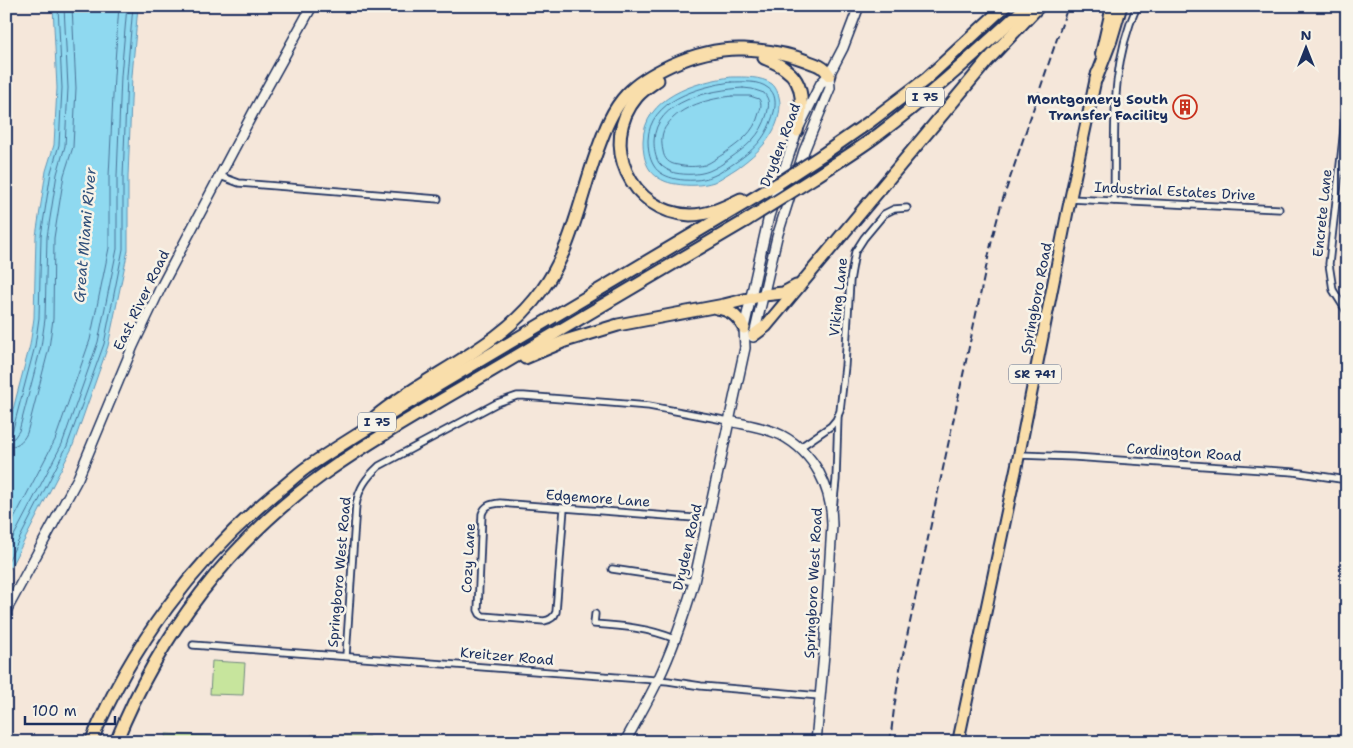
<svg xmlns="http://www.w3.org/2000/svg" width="1353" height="748" font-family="'Shantell Sans',sans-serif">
<rect width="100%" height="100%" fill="#f5e7da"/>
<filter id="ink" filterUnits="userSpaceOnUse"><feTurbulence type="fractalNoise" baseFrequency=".02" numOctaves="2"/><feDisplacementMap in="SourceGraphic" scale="10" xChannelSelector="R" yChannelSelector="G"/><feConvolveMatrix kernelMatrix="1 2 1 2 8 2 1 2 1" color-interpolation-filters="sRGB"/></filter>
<g filter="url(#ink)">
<g fill="#c7e59d" stroke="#718a7e">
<polygon points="212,661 245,663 243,695 210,694"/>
<polygon points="166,734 226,737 226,742 166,742"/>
<polygon points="311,735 369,737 368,742 311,742"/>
</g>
<g fill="#8fd9f0" stroke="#6195b6">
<polygon points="53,6 138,6 132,76 128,177 128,250 108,346 72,448 6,576 6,436 30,345 34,318 36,236 46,171 54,145 57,88"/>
<path d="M731,77c13,0 30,-1 41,7 5,4 8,14 8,20 0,29 -22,49 -43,64 -8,5 -15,10 -23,14 -12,4 -26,4 -38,2 -10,-1 -20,-6 -26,-14 -6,-8 -7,-20 -7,-29 1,-44 52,-59 88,-64z"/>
</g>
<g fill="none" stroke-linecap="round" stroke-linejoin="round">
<g stroke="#497398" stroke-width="1">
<path d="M731,82c12,0 27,-2 37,6 8,5 8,16 6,24 -7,25 -18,36 -38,50 -8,5 -15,11 -23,14 -11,5 -26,5 -37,3 -9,-2 -18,-6 -22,-13 -5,-8 -6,-17 -6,-26 1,-40 51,-53 83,-58z"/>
<path d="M743,88l9,1 12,4c6,7 5,13 3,21 -6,22 -21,33 -38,45 -6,5 -13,9 -20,12 -10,4 -23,4 -34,2 -6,-2 -12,-5 -16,-10 -4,-6 -5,-15 -5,-22 1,-41 57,-51 89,-53z"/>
<path d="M732,96h18l9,3c3,5 2,9 0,14 -5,20 -19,29 -34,40 -7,4 -13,9 -20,12 -9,2 -19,2 -27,0 -9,-1 -14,-6 -15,-14 -2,-9 -2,-19 4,-26 14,-20 43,-26 65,-29z"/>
<polyline points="6,433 11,433 13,429 35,346 39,318 41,236 51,172 59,145 62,88 58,6"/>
<polyline points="6,440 14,438 19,431 41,347 45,319 47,237 57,174 65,146 68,88 64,6"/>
<path d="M6,447c10,0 17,-5 21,-14l22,-85 4,-29 1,-81 10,-63 9,-28 3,-59 -4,-82"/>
<polyline points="6,534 55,440 90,340 109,248 109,176 114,76 119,6"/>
<polyline points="6,551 62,444 98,342 117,249 117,176 121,76 127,6"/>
<polyline points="6,565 67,446 104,344 123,249 123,177 127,76 133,6"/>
</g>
<g stroke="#1b2f5e" stroke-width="9">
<g id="street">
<polyline points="1346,83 1345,120 1329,264 1333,290 1347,312"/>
<polyline points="220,176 239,183 438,199"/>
<polyline points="1070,199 1279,209"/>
<path d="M1114,201c2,-68 -6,-130 23,-195"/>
<polyline points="799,448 831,426 836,420 840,411 845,366 850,281 855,252 864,238 884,214 894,209 907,208"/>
<polyline points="1019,455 1074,457 1294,472 1347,480"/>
<path d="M564,508l-8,104c-2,6 -6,8 -12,9l-61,-5 -3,-2 -2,-4 4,-96c3,-9 9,-10 18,-11l207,16"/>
<polyline points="833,509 836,480 838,416"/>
<polyline points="612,569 673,578 694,582"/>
<path d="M595,614l-1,10c28,2 55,4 81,15"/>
<polyline points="193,645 668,681 701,686 820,696"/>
<path d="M346,656l10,-151c3,-17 10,-27 23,-39l118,-63 20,-7h7l125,10 80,15"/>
</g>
</g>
<g stroke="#1b2f5e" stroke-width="12">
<g id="secondary">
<polyline points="753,337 754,335 777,237 804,151 830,88 829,75"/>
<path d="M729,421c17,4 36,6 52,14 34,18 51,53 51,90l-8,129 -8,88"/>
<polyline points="6,611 78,478 133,346 160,289 254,111 312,6"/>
<path d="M625,742c11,-21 23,-41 33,-62 15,-31 26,-64 36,-98l51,-234 -1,-20 25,-112 16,-49 12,-36 24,-48 8,-8 14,-27 16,-42"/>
</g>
</g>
<g stroke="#1b2f5e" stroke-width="14">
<g id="primary">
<polyline points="1101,54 1112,6"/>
<polyline points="958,742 1019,455 1067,214 1097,73"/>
</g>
</g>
<g stroke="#1b2f5e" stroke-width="15">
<g id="highway">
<path d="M764,58c7,3 15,6 21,11 22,15 17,40 12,62"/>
<polyline points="1096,79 1111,40 1121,6"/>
<path d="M658,80c-7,5 -15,10 -21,17 -39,46 -6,116 53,118 18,0 35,-8 51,-16"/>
<polyline points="822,155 868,123 926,79 1005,6"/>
<path d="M815,177c21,-14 43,-27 64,-43 52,-39 100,-84 148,-128"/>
<path d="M717,308c13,2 20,7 27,20"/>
<polyline points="754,335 766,326 987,61 1039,6"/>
<polyline points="525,358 565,341 618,325 724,305 764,295 783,293 796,286"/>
<path d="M375,417c54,-45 125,-68 167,-127 29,-39 38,-91 54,-136 8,-22 15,-43 31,-60 12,-13 29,-22 44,-29 22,-10 49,-17 73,-16 22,1 43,4 63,12 4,2 10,3 14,6 3,1 6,5 8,8"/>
<path d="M91,742c40,-96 103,-181 183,-248 11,-8 21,-18 32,-26 32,-22 66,-42 99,-63l374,-222"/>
<path d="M116,742c43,-107 115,-202 209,-269 51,-36 107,-67 161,-99 87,-51 174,-102 261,-154"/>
</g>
</g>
<use href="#street" stroke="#f7f3e8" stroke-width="5.5"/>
<use href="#secondary" stroke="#f7f3e8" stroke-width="9"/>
<use href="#primary" stroke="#f9deab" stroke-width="10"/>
<use href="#highway" stroke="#f9deab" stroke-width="11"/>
<polyline stroke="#1b2f5e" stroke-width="2" stroke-dasharray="8 4" stroke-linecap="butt" points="890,742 894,709 900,669 993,235 1001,205 1068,6"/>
<g stroke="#1b2f5e" stroke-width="15" stroke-linecap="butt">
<g id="highway-bridge">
<polyline points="779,183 822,155"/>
<polyline points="747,220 815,177"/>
</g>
</g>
<use href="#highway-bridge" stroke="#f9deab" stroke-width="11"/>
</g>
</g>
<defs>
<g id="building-ring" transform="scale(1.25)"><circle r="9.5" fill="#f7f3e8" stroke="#c8321e" stroke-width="1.5"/><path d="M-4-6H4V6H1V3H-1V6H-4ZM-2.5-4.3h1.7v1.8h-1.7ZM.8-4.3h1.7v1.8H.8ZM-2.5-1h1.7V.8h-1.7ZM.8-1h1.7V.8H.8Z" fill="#c8321e"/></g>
</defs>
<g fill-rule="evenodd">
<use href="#building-ring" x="1185" y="107"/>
</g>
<g text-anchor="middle" stroke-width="5" stroke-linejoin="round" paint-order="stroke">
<g fill="#f7f3e8" stroke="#5d6a87" stroke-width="1">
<rect x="906" y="87.5" width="38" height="19" rx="4"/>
<rect x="1009" y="364.5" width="52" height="19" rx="4"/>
<rect x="358" y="412.5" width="38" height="19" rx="4"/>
</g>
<g font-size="12" font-weight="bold" fill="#1b2f5e">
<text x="925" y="101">I 75</text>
<text x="1035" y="378">SR 741</text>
<text x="377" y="426">I 75</text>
</g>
<g font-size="14" font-weight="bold" fill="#1b2f5e" stroke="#f7f3e8" text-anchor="end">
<text x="1168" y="104">Montgomery South<tspan x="1168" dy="16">Transfer Facility</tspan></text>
</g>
<g font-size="14" fill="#1b2f5e" stroke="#f7f3e8">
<text transform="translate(780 145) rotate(-69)" y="5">Dryden Road</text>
<text transform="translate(1175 191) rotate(3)" y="5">Industrial Estates Drive</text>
<text transform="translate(1322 213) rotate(-84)" y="5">Encrete Lane</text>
<text transform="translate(838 297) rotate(-84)" y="5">Viking Lane</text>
<text transform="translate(1036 298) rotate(-79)" y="5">Springboro Road</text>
<text transform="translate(141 300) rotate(-64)" y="5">East River Road</text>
<text transform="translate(1184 452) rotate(4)" y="5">Cardington Road</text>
<text transform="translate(598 498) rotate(4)" y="5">Edgemore Lane</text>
<text transform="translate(687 547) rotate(-77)" y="5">Dryden Road</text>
<text transform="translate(468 558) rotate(-87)" y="5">Cozy Lane</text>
<text transform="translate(339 572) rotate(-85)" y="5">Springboro West Road</text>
<text transform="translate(813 583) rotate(-87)" y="5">Springboro West Road</text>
<text transform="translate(507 656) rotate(5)" y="5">Kreitzer Road</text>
</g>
<g font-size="15" font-style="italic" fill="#32517b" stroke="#f7f3e8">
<text transform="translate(85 235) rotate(-85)" y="5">Great Miami River</text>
</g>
</g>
<rect width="1353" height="748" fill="none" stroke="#f7f3e8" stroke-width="25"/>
<rect x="12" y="12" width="1328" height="723" fill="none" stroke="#1b2f5e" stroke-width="2" filter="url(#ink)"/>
<g transform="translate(1306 48)" stroke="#f7f3e8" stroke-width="4" paint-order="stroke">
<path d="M0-4L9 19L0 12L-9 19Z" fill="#1b2f5e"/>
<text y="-8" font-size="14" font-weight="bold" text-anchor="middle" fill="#1b2f5e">N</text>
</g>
<path d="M25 716v8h90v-8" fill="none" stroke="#1b2f5e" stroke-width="2.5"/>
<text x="32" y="716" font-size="15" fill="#1b2f5e" stroke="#f7f3e8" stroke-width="4" paint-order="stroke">100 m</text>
</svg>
